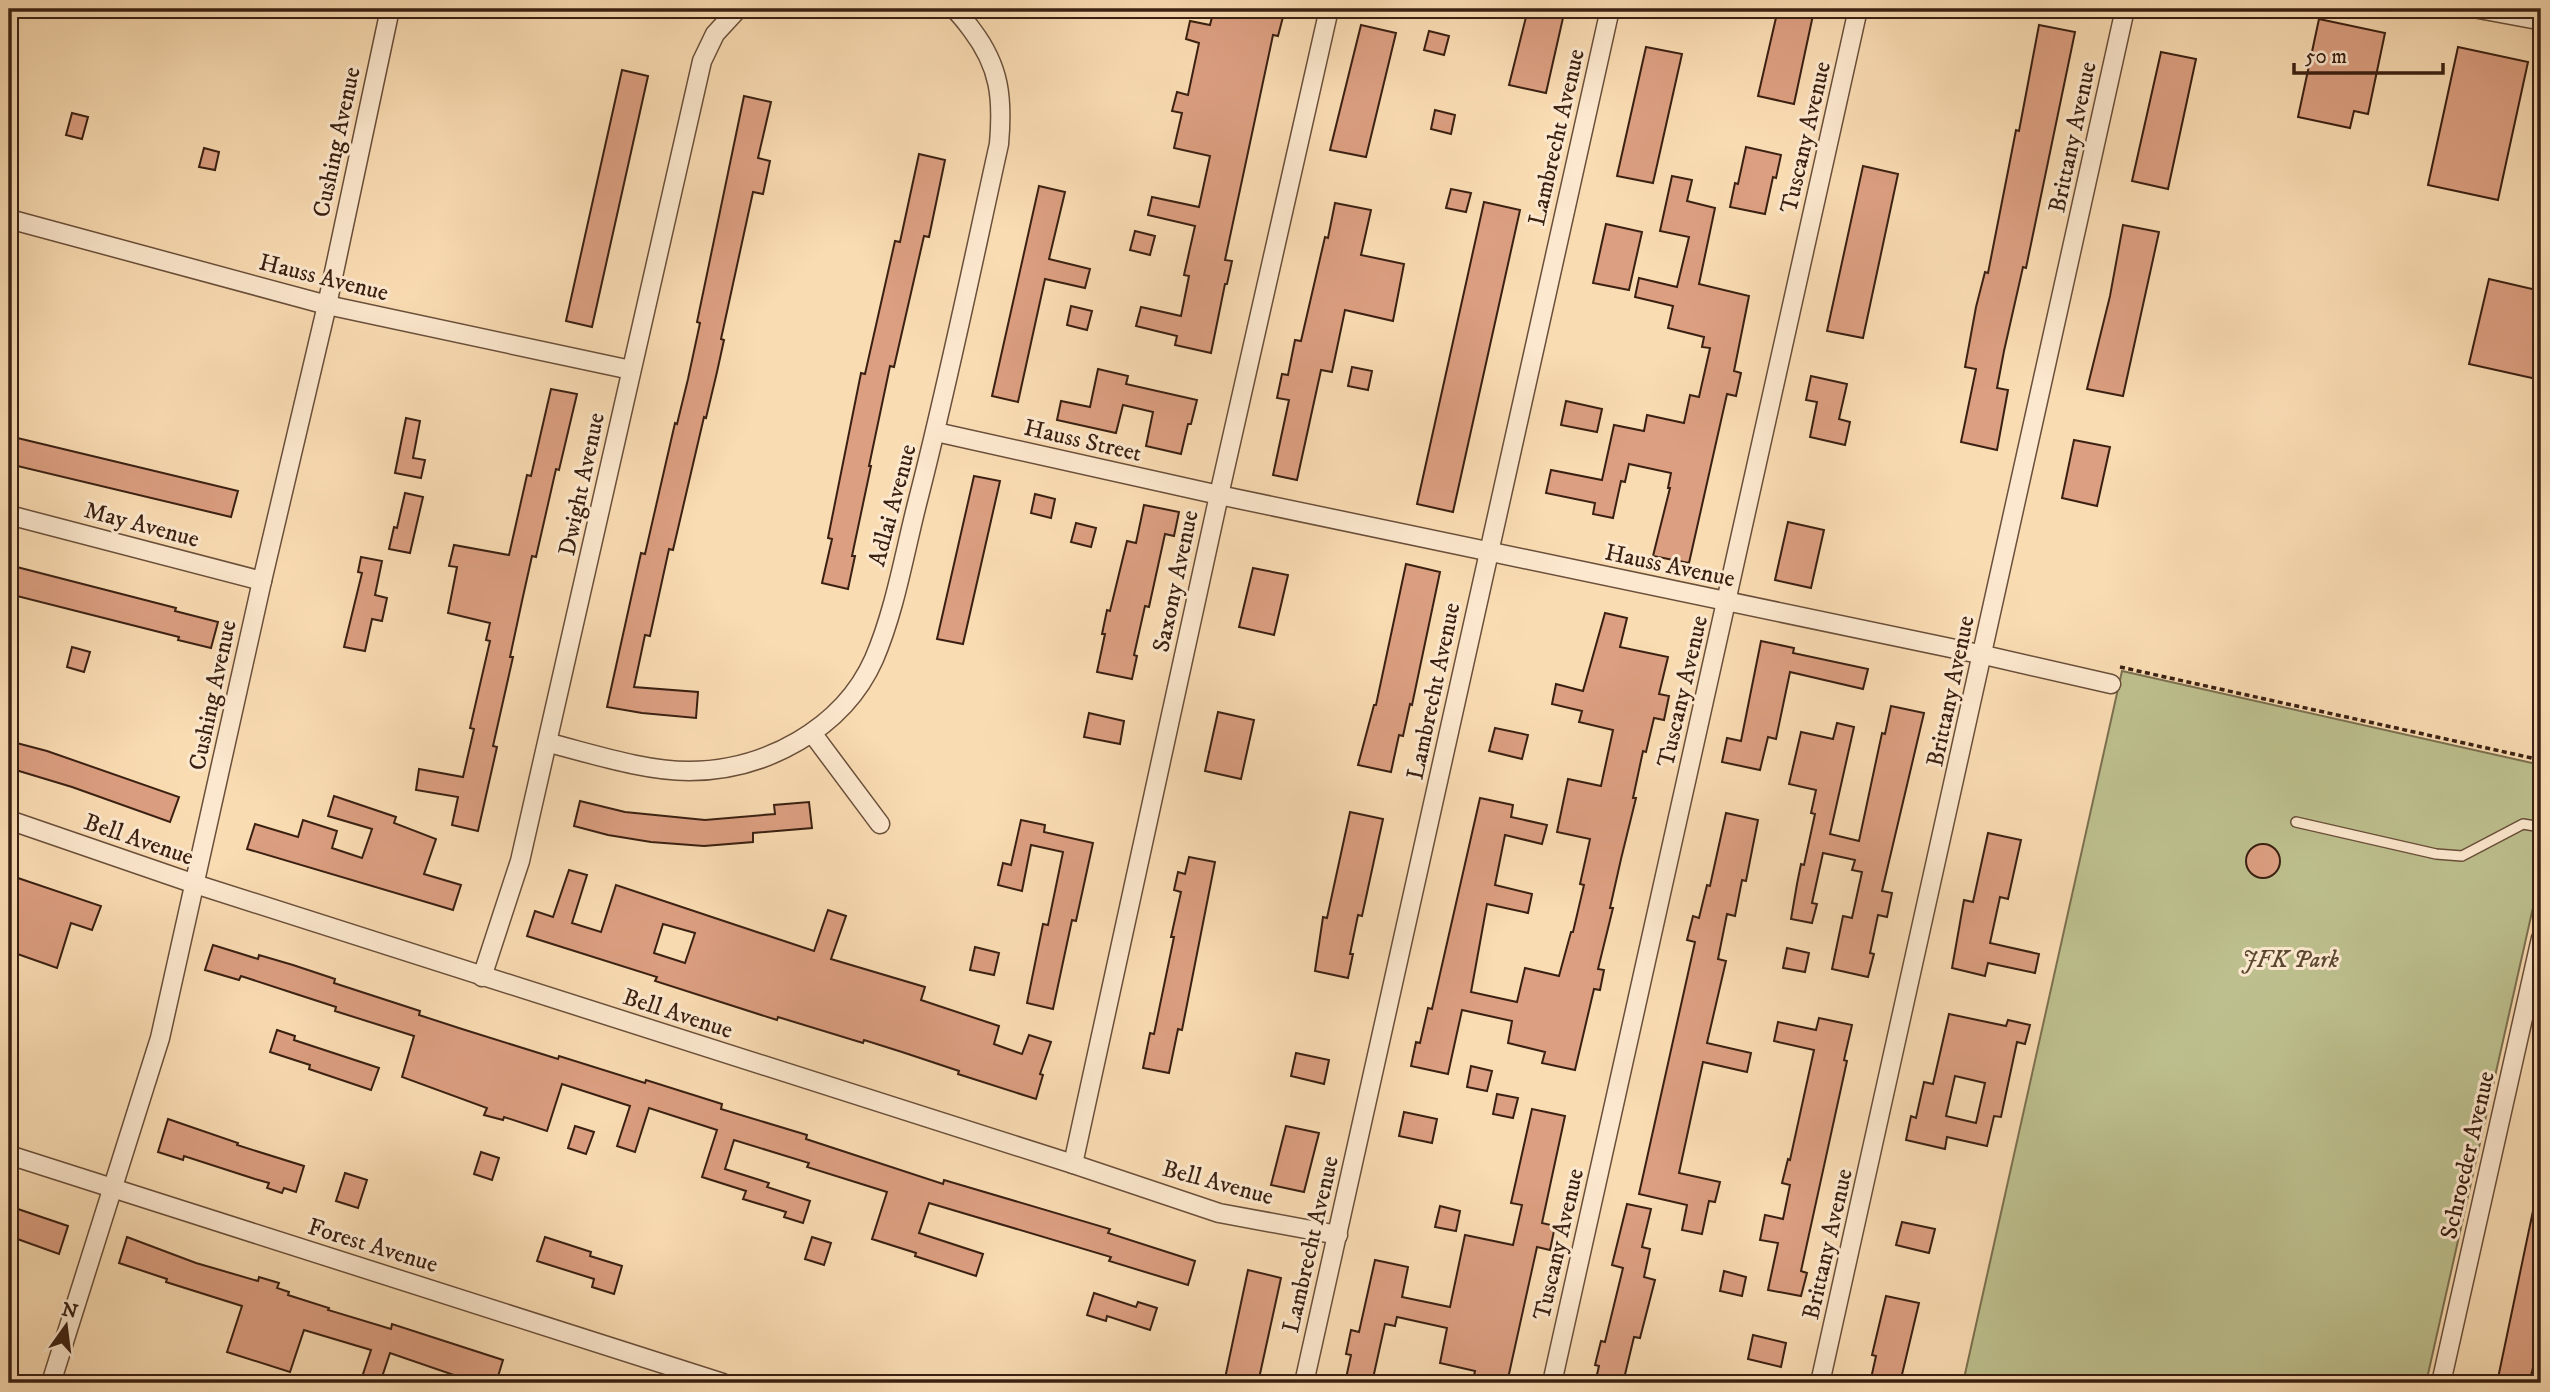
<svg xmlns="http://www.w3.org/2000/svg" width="2550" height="1392" font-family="'IM FELL DW Pica',serif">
<rect width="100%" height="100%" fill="#fadcb3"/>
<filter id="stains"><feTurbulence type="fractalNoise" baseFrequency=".00286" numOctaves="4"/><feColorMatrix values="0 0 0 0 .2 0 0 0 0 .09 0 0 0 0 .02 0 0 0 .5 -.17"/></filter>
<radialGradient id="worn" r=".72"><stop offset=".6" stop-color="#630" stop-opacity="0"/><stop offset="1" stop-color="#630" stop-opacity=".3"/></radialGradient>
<polygon fill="#bdc08e" stroke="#7c7050" stroke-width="2" points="2122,671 2541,765 2541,872 2426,1383 1963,1383"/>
<g fill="#dc9f81" stroke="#3a2012" stroke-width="2" fill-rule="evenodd">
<polygon points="1214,9 1264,9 1284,13 1278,36 1273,35 1225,260 1232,261 1227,284 1225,284 1211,353 1175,345 1177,336 1136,326 1141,307 1181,316 1189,276 1184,275 1195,226 1148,215 1152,197 1199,207 1210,156 1174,148 1182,113 1172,111 1177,92 1188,95 1199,43 1186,39 1190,21 1210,25"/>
<polygon points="1528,9 1565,9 1546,93 1509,85"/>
<polygon points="1778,9 1813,15 1794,104 1758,96"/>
<polygon points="2319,19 2385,33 2368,114 2354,111 2350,128 2298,117"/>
<polygon points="1361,25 1396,33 1366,157 1330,150"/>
<polygon points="2039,25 2075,32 2026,268 2023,267 2004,351 1997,388 2008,390 1997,450 1961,442 1976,369 1965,367 1976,307 1985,272 1988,273 2009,166 2016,130 2019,131"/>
<polygon points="1429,31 1449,36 1444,55 1424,50"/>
<polygon points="1646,47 1682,54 1653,183 1617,176"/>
<polygon points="2458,47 2528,62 2498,200 2428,185"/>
<polygon points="2161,52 2196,59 2168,189 2132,181"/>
<polygon points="622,70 648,76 592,327 566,321"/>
<polygon points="744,96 771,102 758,158 770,161 763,194 753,192 721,339 724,340 717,372 706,418 704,417 673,550 669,549 650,636 645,635 634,687 698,692 696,718 642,713 607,707 641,553 645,554 675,423 677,424 688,379 700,323 697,322"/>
<polygon points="1435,110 1455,115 1451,134 1431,129"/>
<polygon points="72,113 88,117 82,139 66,135"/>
<polygon points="1746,147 1781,155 1776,178 1773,177 1765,214 1730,207 1735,183 1738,184"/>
<polygon points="204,148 219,152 215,170 199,167"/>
<polygon points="919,154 945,160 929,237 924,236 894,367 890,366 869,466 871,466 852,556 855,556 848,589 822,583 832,539 828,538 861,373 865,374 895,241 900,242"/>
<polygon points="1863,166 1898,174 1863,338 1827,331"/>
<polygon points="1672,176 1692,180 1687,201 1715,208 1699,284 1749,296 1734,371 1741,373 1736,396 1727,394 1689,563 1653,556 1670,488 1668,488 1671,473 1629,464 1625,482 1621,481 1613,518 1593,514 1595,503 1546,493 1551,470 1602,480 1614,425 1644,431 1647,415 1684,423 1690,395 1699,397 1710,348 1702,347 1704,337 1668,328 1673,306 1635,297 1639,278 1677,287 1689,237 1660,231"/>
<polygon points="1039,186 1065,192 1049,259 1090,269 1085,288 1045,279 1018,402 992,396"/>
<polygon points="1451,189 1471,193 1466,212 1446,208"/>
<polygon points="1484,202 1520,210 1453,512 1417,504"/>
<polygon points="1335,203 1371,210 1361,255 1404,264 1393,321 1345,310 1332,372 1321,370 1297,480 1273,475 1289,400 1277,398 1282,374 1288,375 1295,340 1301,341 1325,237 1328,238"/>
<polygon points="1606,224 1642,232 1629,290 1593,283"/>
<polygon points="2123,225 2159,232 2123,396 2087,389 2110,296"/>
<polygon points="1135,231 1155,236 1150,255 1130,250"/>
<polygon points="2489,279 2541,291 2541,380 2469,364"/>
<polygon points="1071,306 1092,311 1087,330 1067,325"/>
<polygon points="1352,367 1372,371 1368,390 1348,386"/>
<polygon points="1098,369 1128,376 1126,384 1197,400 1191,424 1188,424 1181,454 1146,446 1153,412 1123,405 1116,433 1057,420 1061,401 1090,407"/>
<polygon points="1811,376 1847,384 1839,419 1850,422 1845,445 1810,437 1817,402 1806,400"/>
<polygon points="551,389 577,394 559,470 556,469 536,557 532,556 522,601 510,657 513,657 493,746 497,747 478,831 452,825 458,797 416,790 419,769 463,777 474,729 470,728 490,641 486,640 490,623 448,613 457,567 449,566 454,545 509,555 527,475 531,476"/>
<polygon points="1566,401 1602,409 1597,432 1561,425"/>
<polygon points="406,418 420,421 413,458 425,460 421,478 395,473"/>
<polygon points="9,436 238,491 231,517 9,464"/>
<polygon points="2074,440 2110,447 2097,506 2062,498"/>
<polygon points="974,476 1000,481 963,644 937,639"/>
<polygon points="405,493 423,497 410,553 389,549 394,527 397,528"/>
<polygon points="1035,494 1055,499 1051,518 1031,513"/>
<polygon points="1144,505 1179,512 1174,536 1165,534 1149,607 1145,606 1134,655 1137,656 1132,679 1097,672 1105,634 1102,634 1107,610 1110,611 1127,541 1136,543"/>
<polygon points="1788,522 1824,530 1811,588 1775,580"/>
<polygon points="1076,523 1096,528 1091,547 1071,542"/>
<polygon points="361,557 382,561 375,595 387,598 382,621 372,619 365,651 344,647 362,573 358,572"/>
<polygon points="1406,564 1440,572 1412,705 1410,704 1403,736 1399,735 1391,772 1358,765 1374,705 1376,705"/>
<polygon points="9,565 176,608 175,611 218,622 211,648 178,640 179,637 9,594"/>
<polygon points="1253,568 1288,575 1274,635 1239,627"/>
<polygon points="1605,613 1627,618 1620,647 1668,657 1659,694 1669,696 1664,720 1654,718 1646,752 1643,751 1633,798 1636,798 1621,859 1610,908 1613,908 1598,969 1604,970 1600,990 1594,989 1575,1070 1542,1063 1545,1052 1508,1043 1512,1021 1462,1010 1448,1074 1411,1066 1416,1042 1420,1043 1428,1008 1432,1009 1480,798 1513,805 1511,817 1547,825 1542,844 1505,835 1495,885 1532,894 1528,913 1487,904 1471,992 1517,1002 1525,968 1559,976 1571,932 1573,932 1584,885 1580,884 1590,839 1557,832 1568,779 1601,786 1613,730 1579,722 1582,711 1552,704 1556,684 1583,691"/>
<polygon points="1761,641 1794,648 1793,653 1868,669 1863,689 1790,672 1776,739 1768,737 1760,770 1722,762 1727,738 1741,741"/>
<polygon points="72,647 90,652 84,672 67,667"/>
<polygon points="1891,706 1924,713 1882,891 1892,893 1887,917 1878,915 1870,953 1874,954 1868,977 1832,969 1843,916 1852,918 1862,872 1852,870 1855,860 1823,853 1812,903 1817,904 1812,923 1791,919 1797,884 1801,864 1804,865 1815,814 1811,813 1816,790 1789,784 1801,732 1833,739 1837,723 1854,727 1830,834 1859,841 1882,733 1885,734"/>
<polygon points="1218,712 1254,720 1241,779 1205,771"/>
<polygon points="1089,713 1124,721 1120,744 1084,737"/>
<polygon points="1495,728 1528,735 1522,759 1489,751"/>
<polygon points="9,741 47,751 179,797 170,822 72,787 9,768"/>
<polygon points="334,796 396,817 394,823 436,839 424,874 461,885 453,910 247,849 255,824 298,837 303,820 337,831 332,848 362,858 372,829 328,816"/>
<polygon points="580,801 625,812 705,820 775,814 774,805 809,802 812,828 753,833 753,842 704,846 651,842 608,835 574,826"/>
<polygon points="1350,812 1383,819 1362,916 1358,915 1350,954 1353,954 1348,978 1315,971 1323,917 1327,918"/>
<polygon points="1726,813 1758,820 1746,881 1742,880 1735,916 1727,914 1718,959 1726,961 1707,1043 1751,1053 1747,1072 1703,1062 1679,1173 1720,1182 1715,1202 1709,1201 1702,1234 1682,1230 1687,1205 1639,1194 1695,942 1687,940 1693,916 1699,918 1707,885 1710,886"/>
<polygon points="1021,820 1045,825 1044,832 1093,843 1076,921 1072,920 1053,1009 1027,1003 1043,924 1048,925 1063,852 1031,845 1022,891 998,885 1003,863 1011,865"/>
<polygon points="1988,833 2021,840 2008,899 2000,897 1990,943 2039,954 2035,973 1988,963 1985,976 1952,968 1964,900 1973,902"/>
<circle cx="2263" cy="861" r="17"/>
<polygon points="1189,857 1215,862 1182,1030 1178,1029 1169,1073 1143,1068 1150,1033 1154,1034 1174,937 1171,937 1181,892 1174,890 1178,872 1185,874"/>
<path d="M569,870l18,5 -15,48 29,9 15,-47 198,66 14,-41 18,6 -15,43 94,28 -4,13 78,26 -5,18 28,10 7,-19 22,7 -11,32 3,1 -7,24 -78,-25 1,-3 -57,-19 -38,-12 -1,3 -85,-26 -1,3 -122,-39 2,-4 -130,-41 8,-25 18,6zM663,924l32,9 -10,30 -31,-10z"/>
<polygon points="9,875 101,906 92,930 71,923 57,968 9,951"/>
<polygon points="213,945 258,959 259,955 293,965 335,979 334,983 420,1011 419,1015 462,1029 558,1059 559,1056 645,1083 646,1080 722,1104 721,1109 807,1135 806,1139 943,1184 944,1180 1110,1229 1108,1233 1195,1261 1188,1285 1109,1261 1111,1257 929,1203 919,1233 983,1254 976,1276 915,1256 916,1253 872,1239 887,1192 807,1167 809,1163 734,1140 725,1169 769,1183 767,1187 810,1201 803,1223 784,1217 786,1212 743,1199 746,1191 702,1177 717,1130 649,1108 635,1152 617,1146 630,1106 562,1084 547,1131 504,1117 503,1120 484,1115 487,1108 402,1077 414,1036 335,1011 336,1007 293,993 241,976 239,980 205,970"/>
<polygon points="975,947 999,953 994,975 970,970"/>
<polygon points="1787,948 1809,953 1805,972 1783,968"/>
<path d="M1949,1014l57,12 2,-6 22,5 -5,19 -8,-2 -16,75 -7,-1 -7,30 -40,-9 -2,12 -39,-9 5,-24 5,2 8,-36 9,2zM1955,1076l30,7 -9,40 -30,-7z"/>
<polygon points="1819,1018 1852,1025 1844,1060 1847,1061 1801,1271 1807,1273 1801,1296 1768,1290 1778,1243 1760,1240 1765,1215 1783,1219 1790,1185 1782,1183 1788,1159 1790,1160 1814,1050 1774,1041 1778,1022 1816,1030"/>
<polygon points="277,1030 295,1036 294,1040 379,1068 371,1090 309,1069 310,1065 270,1052"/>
<polygon points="1296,1053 1329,1060 1324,1084 1291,1076"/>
<polygon points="1471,1066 1492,1071 1487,1091 1467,1087"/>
<polygon points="1497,1094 1518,1098 1513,1118 1493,1114"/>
<polygon points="1532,1109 1565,1116 1542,1223 1555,1226 1550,1250 1537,1247 1507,1383 1488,1383 1473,1380 1475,1371 1440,1363 1447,1328 1397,1317 1395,1326 1385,1324 1372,1383 1345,1383 1351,1355 1346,1354 1351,1330 1359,1332 1375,1260 1408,1267 1402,1297 1450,1307 1465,1235 1513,1245 1522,1205 1511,1203"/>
<polygon points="1404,1112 1437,1119 1432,1143 1399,1136"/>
<polygon points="168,1119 238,1143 237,1145 304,1166 296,1192 284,1188 282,1193 267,1188 269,1183 255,1179 184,1156 183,1160 158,1152"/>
<polygon points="575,1126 594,1132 586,1154 568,1148"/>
<polygon points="1286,1126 1319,1133 1304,1192 1271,1185"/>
<polygon points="481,1152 499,1158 492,1180 474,1174"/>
<polygon points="345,1173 367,1180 358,1208 336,1201"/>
<polygon points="1627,1204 1651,1209 1642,1247 1650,1249 1644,1277 1655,1280 1640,1338 1634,1337 1623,1383 1595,1383 1599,1366 1595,1365 1601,1341 1605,1342 1623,1268 1612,1265"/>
<polygon points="9,1206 68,1226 59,1254 9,1236"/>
<polygon points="1440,1206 1460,1211 1456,1231 1435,1227"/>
<polygon points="2534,1206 2541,1207 2541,1325 2539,1345 2529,1383 2497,1383"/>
<polygon points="1902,1222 1935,1229 1929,1253 1896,1245"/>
<polygon points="127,1237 196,1263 258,1281 259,1277 279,1283 277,1288 289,1292 288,1295 329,1308 328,1310 391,1329 392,1324 503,1360 496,1383 477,1383 390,1353 380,1383 360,1383 371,1350 304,1330 290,1372 227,1352 242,1306 166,1282 167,1279 119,1263"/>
<polygon points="545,1237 591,1252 590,1256 622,1266 614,1294 592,1287 594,1279 537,1261"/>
<polygon points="812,1237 831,1243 824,1265 805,1259"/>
<polygon points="1248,1270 1281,1278 1276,1301 1258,1383 1224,1383"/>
<polygon points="1724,1271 1746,1277 1742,1296 1720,1291"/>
<polygon points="1094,1293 1136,1307 1138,1302 1157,1308 1150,1330 1107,1316 1106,1321 1087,1315"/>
<polygon points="1886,1296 1919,1303 1900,1383 1870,1383 1876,1356 1872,1355"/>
<polygon points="1753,1335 1786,1343 1781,1367 1748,1359"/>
</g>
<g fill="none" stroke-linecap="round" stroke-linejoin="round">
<g stroke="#6a4f3a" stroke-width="12">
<g id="lane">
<polyline points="2455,9 2541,25"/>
<polyline points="2296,822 2436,854 2462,856 2523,824 2541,827"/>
</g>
</g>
<g stroke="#6a4f3a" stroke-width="21">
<g id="street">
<polyline points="9,219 327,305 631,370"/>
<polyline points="936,432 1219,495 1984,655 2111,684"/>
<polyline points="9,515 262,581"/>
<polyline points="812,733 880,824"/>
<path d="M549,743c44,11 95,28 140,28 75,0 154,-42 185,-112 22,-51 31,-110 45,-163 30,-117 54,-235 80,-352 4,-46 1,-77 -27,-114 -6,-8 -11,-15 -18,-21"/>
<polyline points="9,820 195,884 1073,1164 1219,1213 1338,1235"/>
<polyline points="482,977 520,861 702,61 715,34 738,9"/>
<polyline points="9,1155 723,1383"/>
<polyline points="1073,1164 1219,495 1329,9"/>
<polyline points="51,1383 160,1038 262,581 327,305 390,9"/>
<polyline points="1304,1383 1610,9"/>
<polyline points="1552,1383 1858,9"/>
<polyline points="1820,1383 2125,9"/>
<polyline points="2441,1383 2541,938"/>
</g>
</g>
<polyline stroke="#3a2012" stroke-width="3.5" stroke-dasharray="5 3.5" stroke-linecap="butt" points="2120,667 2541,760"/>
<use href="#lane" stroke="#fce8ce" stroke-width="9"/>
<use href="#street" stroke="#fce8ce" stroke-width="18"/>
</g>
<g text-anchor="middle" stroke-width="6" stroke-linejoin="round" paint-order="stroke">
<g font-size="24" fill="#3a2012" stroke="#fce8ce">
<text transform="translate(1556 137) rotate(-77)" y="8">Lambrecht Avenue</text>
<text transform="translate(1805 137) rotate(-77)" y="8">Tuscany Avenue</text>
<text transform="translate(2072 137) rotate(-78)" y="8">Brittany Avenue</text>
<text transform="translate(336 142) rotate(-78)" y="8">Cushing Avenue</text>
<text transform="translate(324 277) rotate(14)" y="8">Hauss Avenue</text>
<text transform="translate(1083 440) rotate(13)" y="8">Hauss Street</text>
<text transform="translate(581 484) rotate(-78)" y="8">Dwight Avenue</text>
<text transform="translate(892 505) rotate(-75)" y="8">Adlai Avenue</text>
<text transform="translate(142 524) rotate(15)" y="8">May Avenue</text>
<text transform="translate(1670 565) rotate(12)" y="8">Hauss Avenue</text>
<text transform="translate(1175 581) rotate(-78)" y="8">Saxony Avenue</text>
<text transform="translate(1433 691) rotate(-78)" y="8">Lambrecht Avenue</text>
<text transform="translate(1682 691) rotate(-77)" y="8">Tuscany Avenue</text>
<text transform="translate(1950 691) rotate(-78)" y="8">Brittany Avenue</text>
<text transform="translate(212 695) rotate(-78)" y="8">Cushing Avenue</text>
<text transform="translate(139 839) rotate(19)" y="8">Bell Avenue</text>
<text transform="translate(678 1013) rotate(18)" y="8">Bell Avenue</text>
<text transform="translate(2467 1155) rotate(-77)" y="8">Schroeder Avenue</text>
<text transform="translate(1218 1182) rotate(15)" y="8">Bell Avenue</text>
<text transform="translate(1310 1244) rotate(-77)" y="8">Lambrecht Avenue</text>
<text transform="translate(1558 1244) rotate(-77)" y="8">Tuscany Avenue</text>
<text transform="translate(1827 1244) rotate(-77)" y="8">Brittany Avenue</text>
<text transform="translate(373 1245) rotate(17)" y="8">Forest Avenue</text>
</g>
<g font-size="24" font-style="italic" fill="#5b4831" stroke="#fce8ce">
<text x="2290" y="967">JFK Park</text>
</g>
</g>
<rect width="2550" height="1392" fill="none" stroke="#fadcb3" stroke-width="35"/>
<rect x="10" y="10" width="2529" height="1371" fill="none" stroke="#3a2012" stroke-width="3.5"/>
<rect x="18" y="18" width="2515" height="1357" fill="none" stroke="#3a2012" stroke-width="2"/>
<g transform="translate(66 1326) rotate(14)" stroke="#fce8ce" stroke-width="5" paint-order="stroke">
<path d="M0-5L12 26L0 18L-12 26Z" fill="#3a2012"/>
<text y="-10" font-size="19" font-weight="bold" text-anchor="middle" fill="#3a2012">N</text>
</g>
<path d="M2294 63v10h149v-10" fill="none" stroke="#3a2012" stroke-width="3.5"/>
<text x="2305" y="63" font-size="21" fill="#3a2012" stroke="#fce8ce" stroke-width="5" paint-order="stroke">50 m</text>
<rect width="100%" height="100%" filter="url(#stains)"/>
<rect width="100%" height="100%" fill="url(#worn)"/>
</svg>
